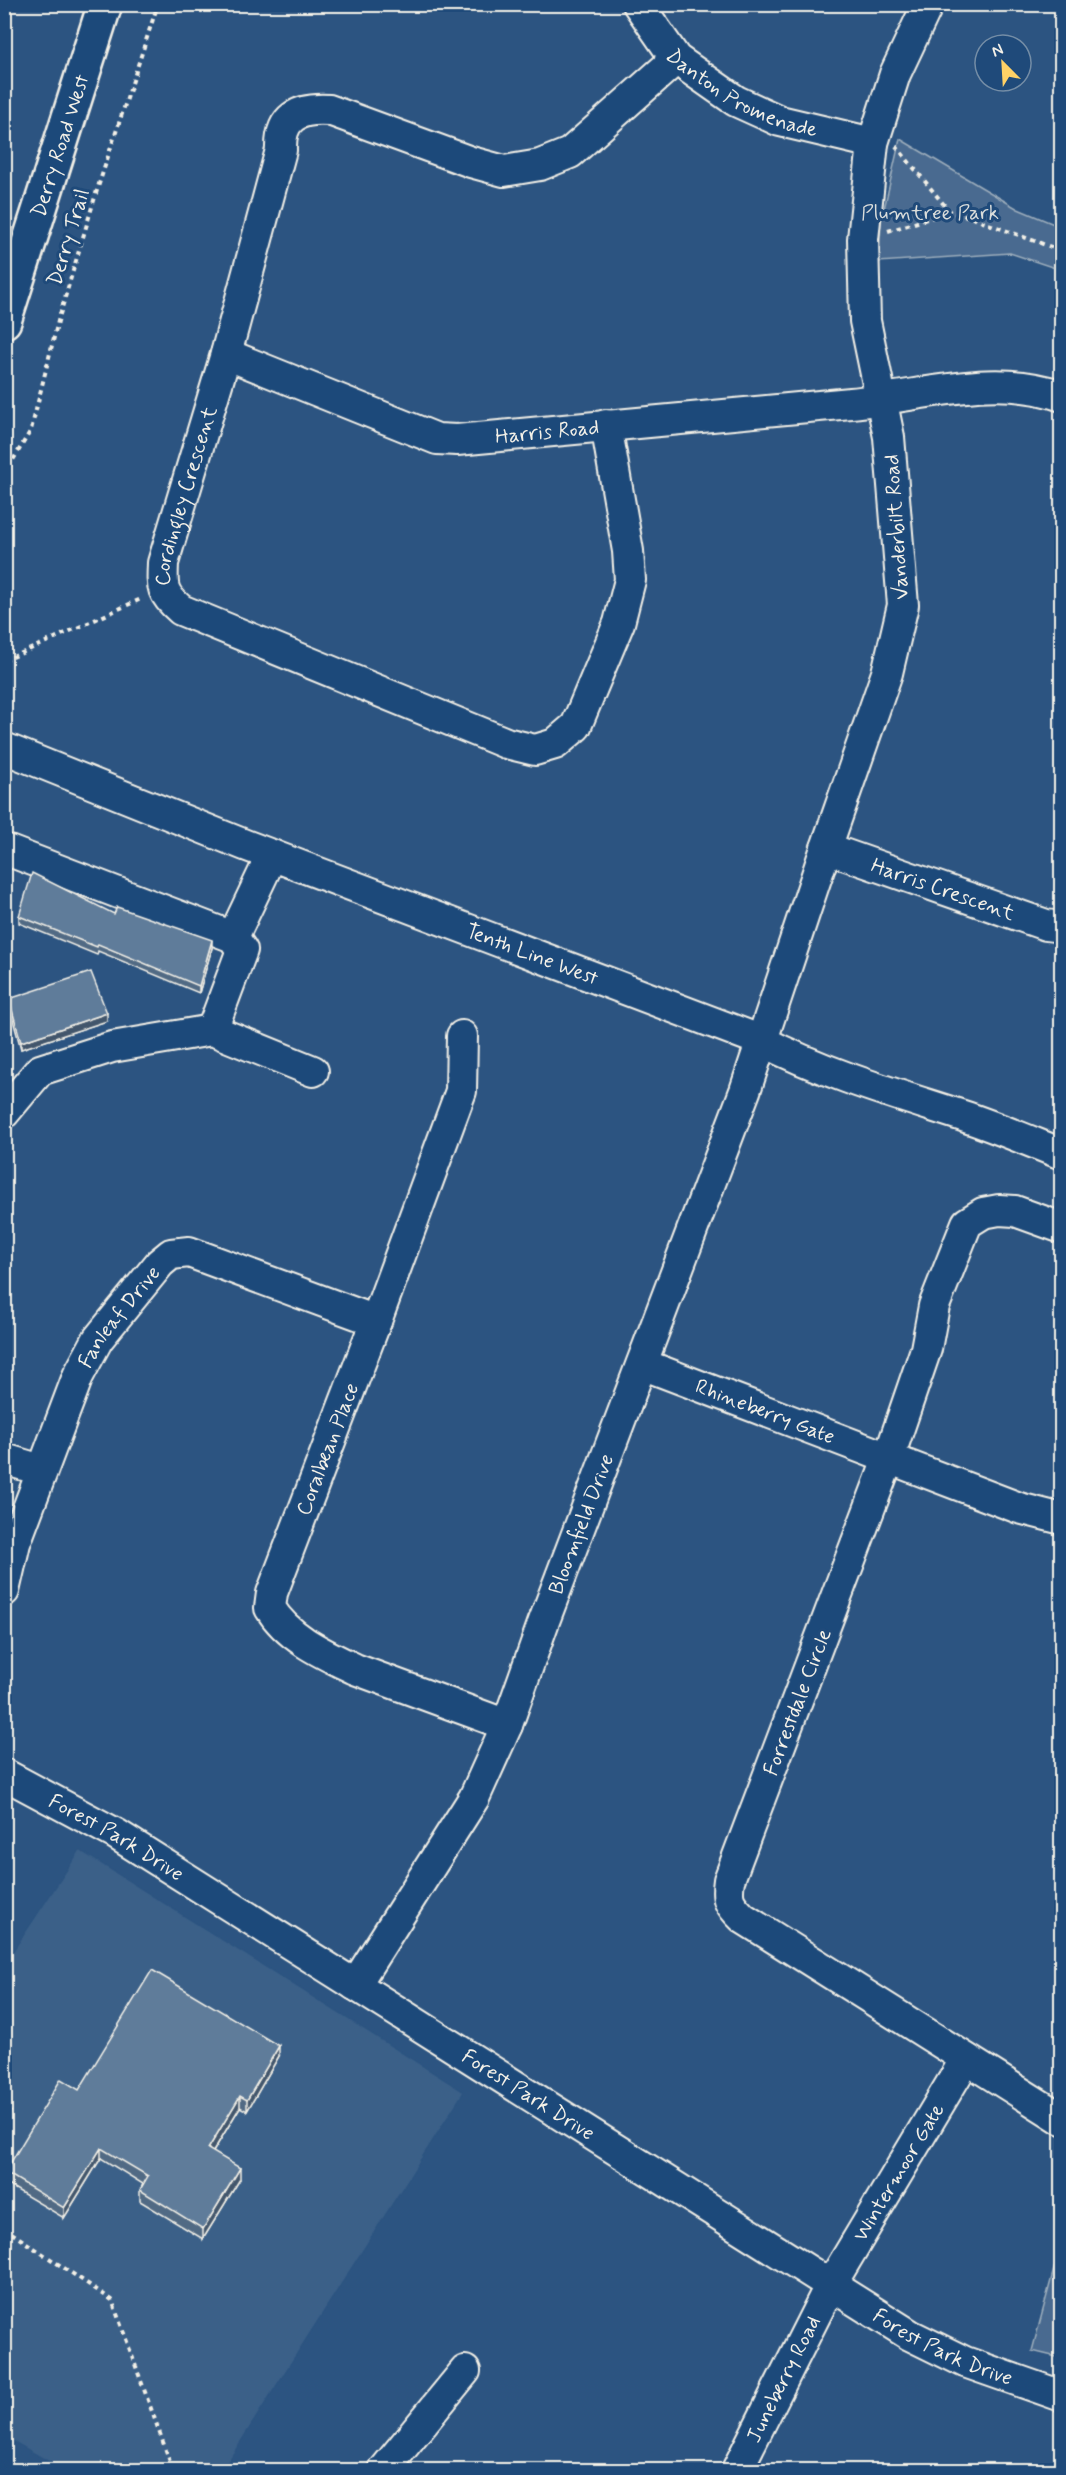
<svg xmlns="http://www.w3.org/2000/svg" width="1066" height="2475" font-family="Mynerve,sans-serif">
<rect width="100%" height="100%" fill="#2c5481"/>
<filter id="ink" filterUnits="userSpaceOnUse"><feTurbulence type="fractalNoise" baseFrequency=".0167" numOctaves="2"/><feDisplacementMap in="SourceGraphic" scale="12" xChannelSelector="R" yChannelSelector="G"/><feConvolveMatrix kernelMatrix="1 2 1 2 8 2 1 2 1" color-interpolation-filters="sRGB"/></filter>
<g filter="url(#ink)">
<polygon fill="#3b6088" points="80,1851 463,2092 222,2470 65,2470 5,2436 5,1964"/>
<g fill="#496b90" stroke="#9eaebc" stroke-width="1.5">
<polygon points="900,139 1018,209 1061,227 1061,270 1010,253 879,262 881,222"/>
<polygon points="1061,2243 1061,2358 1032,2351"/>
</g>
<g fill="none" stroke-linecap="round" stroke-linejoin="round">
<g stroke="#f4f1e8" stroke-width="34">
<g id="minor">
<path id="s1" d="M638,4l38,55 60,42 44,20 93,22"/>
<path id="s2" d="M226,354l211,85 20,1c131,-13 263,-24 394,-37 69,-6 143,-32 211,-7"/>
<path id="s3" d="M606,425l22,126 2,29 -11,43 -43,103 -21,18 -20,6 -29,-7 -325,-133c-20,-17 -19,-23 -18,-47l63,-209 55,-204c-1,-33 17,-42 48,-40l142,52 33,9 36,-6 30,-12 106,-94"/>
<path id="s4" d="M4,748l241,97 517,196c64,33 133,53 201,75 33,11 66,25 99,38"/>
<path id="s5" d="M826,848l220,77 16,2"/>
<polyline points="4,849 233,937 242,950 212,1030"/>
<polyline points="233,937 272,855"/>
<path d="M462,1036l-1,55 -85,230 -104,272 -2,15c18,30 54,46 85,61l152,56"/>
<polyline points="4,1113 40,1070 112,1047 212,1030 313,1071"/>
<path d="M1062,1228l-47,-17 -16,-1 -16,3 -16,10 -33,83 -8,43 -37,108 -160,423c-3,20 0,24 14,38l319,201"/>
<path id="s6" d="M642,1364l377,144 43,11"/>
<polyline points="4,1459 41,1470"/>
<path id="s7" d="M4,1591l11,-48 63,-167 20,-37 62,-76 11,-9 18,-2 187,69"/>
<path id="s8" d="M4,1774l112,60 794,501 55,27 97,34"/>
<path id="s9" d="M355,1985l119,-187 33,-73 37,-104 201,-530 81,-243 61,-175 16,-68 -14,-168 -24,-116 -2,-82 10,-96 22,-69 33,-70"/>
<polyline points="384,2470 465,2371"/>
<path id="s10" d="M737,2470l93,-184 136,-227"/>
</g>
</g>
<g stroke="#f4f1e8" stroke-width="38">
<g id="major">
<path id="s11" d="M4,321l101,-317"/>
</g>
</g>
<g stroke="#f4f1e8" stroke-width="4" stroke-dasharray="4.5 4.5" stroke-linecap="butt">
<polyline points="896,146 950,212 964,215 1062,251"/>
<polyline points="888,231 950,212"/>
<polyline points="4,475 31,430 58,321 98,187 158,4"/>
<polyline points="4,661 143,598"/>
<polyline points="4,2106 11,2109 4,2121"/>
<polyline points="4,2228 112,2300 173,2470"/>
</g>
<use href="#minor" stroke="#1f4a7a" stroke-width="30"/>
<use href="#major" stroke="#1f4a7a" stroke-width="33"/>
</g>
<g fill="#516a84" stroke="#f4f1e8" stroke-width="1.5">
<polygon points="114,914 212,948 199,993 98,951 97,955 19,923 19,916"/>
<polygon points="9,999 107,1021 21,1049 9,1006"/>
<polygon points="279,2056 247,2111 240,2107 213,2152 240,2179 203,2239 140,2201 140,2190 143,2184 101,2158 64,2218 5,2183 5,2172"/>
</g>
<g fill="#42566c" stroke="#f4f1e8" stroke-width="1.5">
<polygon points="212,940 212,948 199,993 199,986"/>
<polygon points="107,1013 107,1021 21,1049 21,1042"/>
<polygon points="279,2046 279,2056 247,2111 247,2100"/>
<polygon points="240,2096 240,2107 208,2160 208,2149"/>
<polygon points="101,2148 101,2158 64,2218 64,2208"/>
<polygon points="240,2168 240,2179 203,2239 203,2229"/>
</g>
<g fill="#5e7b9a" stroke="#f4f1e8" stroke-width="1.5">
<polygon points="32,873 114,914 117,907 212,940 199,986 98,944 97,947 19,916"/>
<polygon points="91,972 107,1013 21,1042 9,999"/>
<polygon points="152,1970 279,2046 247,2100 240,2096 208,2149 240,2168 203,2229 140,2190 148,2176 101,2148 64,2208 5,2172 61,2079 79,2090"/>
</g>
</g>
<g text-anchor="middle" stroke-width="6" stroke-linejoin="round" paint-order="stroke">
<g font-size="21" fill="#f4f1e8" stroke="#1f4a7a">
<text dy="7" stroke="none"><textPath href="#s1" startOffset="142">Danton Promenade</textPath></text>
<text dy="7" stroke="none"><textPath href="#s11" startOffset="184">Derry Road West</textPath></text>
<text transform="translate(68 237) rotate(-73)" y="7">Derry Trail</text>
<text dy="7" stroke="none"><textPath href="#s2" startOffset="338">Harris Road</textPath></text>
<text dy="7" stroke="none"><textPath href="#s3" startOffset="866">Cordingley Crescent</textPath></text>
<text transform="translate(896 527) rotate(-94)" y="7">Vanderbilt Road</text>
<text dy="7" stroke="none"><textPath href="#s5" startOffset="124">Harris Crescent</textPath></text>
<text dy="7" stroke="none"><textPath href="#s4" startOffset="567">Tenth Line West</textPath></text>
<text dy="7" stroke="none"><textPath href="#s7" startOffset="300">Fanleaf Drive</textPath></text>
<text dy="7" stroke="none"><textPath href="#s6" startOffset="132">Rhineberry Gate</textPath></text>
<text transform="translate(327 1449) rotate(-69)" y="7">Coralbean Place</text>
<text dy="7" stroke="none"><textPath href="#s9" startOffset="516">Bloomfield Drive</textPath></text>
<text transform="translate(797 1702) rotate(-69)" y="7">Forrestdale Circle</text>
<text dy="7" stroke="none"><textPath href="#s8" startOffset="129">Forest Park Drive</textPath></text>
<text dy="7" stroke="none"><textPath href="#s8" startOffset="615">Forest Park Drive</textPath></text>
<text dy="7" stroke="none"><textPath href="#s10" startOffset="339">Wintermoor Gate</textPath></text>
<text dy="7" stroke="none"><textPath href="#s8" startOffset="1101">Forest Park Drive</textPath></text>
<text dy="7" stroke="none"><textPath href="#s10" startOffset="102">Juneberry Road</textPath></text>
</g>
<g font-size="21" fill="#dadddb" stroke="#1f4a7a">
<text x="930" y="219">Plumtree Park</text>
</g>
</g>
<rect width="1066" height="2475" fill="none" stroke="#1f4a7a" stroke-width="24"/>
<rect x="12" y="12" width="1042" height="2451" fill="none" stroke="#f4f1e8" stroke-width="2" filter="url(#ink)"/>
<g transform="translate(1003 63) rotate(336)"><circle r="28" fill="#1f4a7a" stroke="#748da6" stroke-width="1.5"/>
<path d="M0-4.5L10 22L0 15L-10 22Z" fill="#ffd166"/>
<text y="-9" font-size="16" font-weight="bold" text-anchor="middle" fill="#f4f1e8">N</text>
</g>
</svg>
